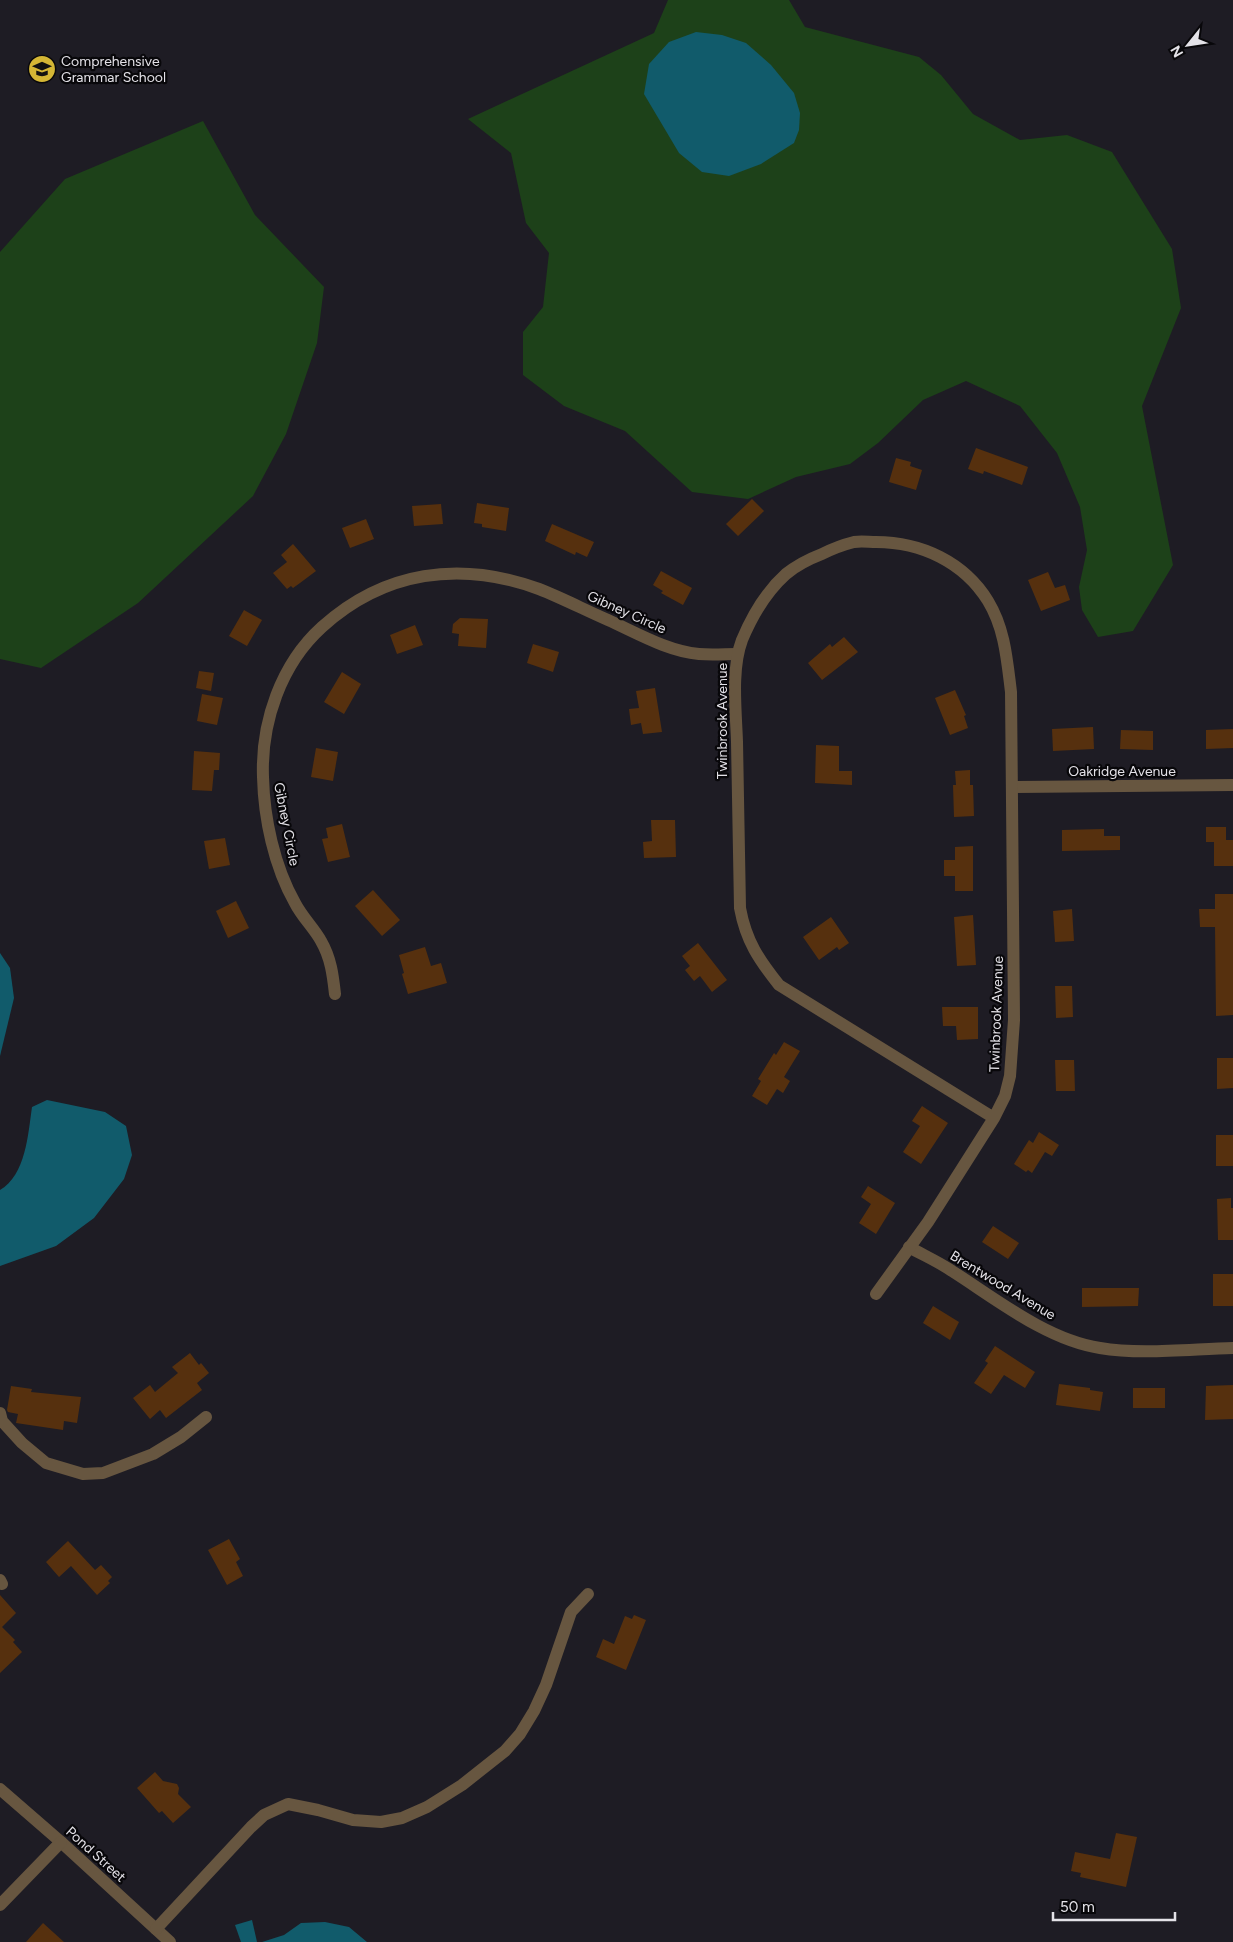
<svg xmlns="http://www.w3.org/2000/svg" width="1233" height="1942" font-family="Figtree,sans-serif">
<rect width="100%" height="100%" fill="#1e1c24"/>
<g fill="#1d4119">
<polygon points="668,0 789,0 805,27 919,57 941,75 973,114 1020,140 1067,135 1112,152 1172,249 1181,308 1142,406 1173,565 1133,631 1098,637 1082,610 1079,587 1087,550 1080,507 1057,453 1020,406 966,381 923,400 878,443 850,464 796,477 748,499 692,492 625,431 564,406 523,375 523,332 543,307 549,253 526,223 511,153 468,119 654,33"/>
<polygon points="203,121 255,215 324,287 317,343 286,434 253,496 138,603 41,668 0,659 0,252 65,179"/>
</g>
<g fill="#115b6b">
<polygon points="696,32 722,35 746,43 771,65 794,93 800,113 799,130 794,143 761,164 729,176 702,172 679,153 644,94 649,64 669,42"/>
<polygon points="0,953 10,968 14,998 0,1056"/>
<path d="M47,1100l58,12 21,14 6,29 -8,24 -30,39 -38,28 -56,20v-76c26,-15 28,-56 32,-83z"/>
<polygon points="252,1920 257,1942 241,1942 235,1925"/>
<polygon points="325,1922 349,1927 367,1942 262,1942 284,1935 301,1923"/>
</g>
<g fill="#56300e">
<polygon points="976,448 1028,467 1022,485 984,471 983,474 968,469"/>
<polygon points="896,458 911,462 910,466 922,470 916,490 889,482"/>
<polygon points="752,499 764,511 738,536 726,524"/>
<polygon points="477,503 509,508 506,531 482,527 482,524 474,523"/>
<polygon points="441,504 443,524 414,526 412,506"/>
<polygon points="366,519 374,539 350,548 342,528"/>
<polygon points="552,524 594,542 587,557 576,552 575,555 545,541"/>
<polygon points="293,544 316,571 300,583 293,588 291,586 287,589 273,573 287,562 281,555"/>
<polygon points="661,571 692,588 683,605 661,593 663,591 653,585"/>
<polygon points="1048,572 1055,588 1065,585 1070,600 1041,611 1028,580"/>
<polygon points="244,610 262,620 247,646 229,636"/>
<polygon points="460,618 488,619 486,648 458,646 459,634 452,633 453,624"/>
<polygon points="415,625 423,645 397,654 390,635"/>
<polygon points="844,637 858,652 822,680 808,663 830,644 832,647"/>
<polygon points="533,644 559,652 553,672 527,663"/>
<polygon points="199,671 214,673 211,691 196,688"/>
<polygon points="342,672 361,684 344,714 324,702"/>
<polygon points="655,688 662,732 643,734 641,723 631,725 629,709 639,708 636,691"/>
<polygon points="955,690 966,715 964,716 968,728 950,735 935,698"/>
<polygon points="202,694 223,698 217,725 197,721"/>
<polygon points="1093,727 1094,749 1053,751 1052,729"/>
<polygon points="1233,729 1233,748 1206,749 1206,730"/>
<polygon points="1121,730 1153,731 1153,750 1120,749"/>
<polygon points="816,745 839,746 839,771 852,771 852,785 815,783"/>
<polygon points="316,748 338,752 333,781 311,777"/>
<polygon points="194,751 220,753 219,770 214,770 212,791 192,790"/>
<polygon points="970,770 970,785 973,785 974,816 954,817 953,785 956,785 955,771"/>
<polygon points="651,820 675,820 676,857 644,858 643,842 652,841"/>
<polygon points="342,824 350,857 328,862 322,839 328,838 326,828"/>
<polygon points="1206,827 1226,827 1226,840 1233,840 1233,866 1214,866 1214,842 1206,842"/>
<polygon points="1104,829 1104,836 1120,836 1120,850 1062,851 1062,830"/>
<polygon points="225,838 230,865 209,869 204,841"/>
<polygon points="973,846 973,891 955,891 955,876 944,876 944,860 955,860 955,847"/>
<polygon points="373,890 400,920 382,936 355,906"/>
<polygon points="1215,894 1233,894 1233,1015 1216,1016 1215,927 1200,927 1199,909 1215,909"/>
<polygon points="236,901 249,928 228,938 216,911"/>
<polygon points="1072,909 1074,941 1055,942 1053,911"/>
<polygon points="973,915 976,965 957,966 954,917"/>
<polygon points="831,917 849,943 839,950 837,947 819,960 803,937"/>
<polygon points="698,943 727,980 712,992 700,976 694,981 685,970 690,966 682,956"/>
<polygon points="425,947 431,966 441,963 447,983 408,994 402,974 404,973 399,955"/>
<polygon points="1055,986 1072,986 1073,1017 1056,1018"/>
<polygon points="942,1007 978,1007 978,1039 957,1040 956,1026 943,1026"/>
<polygon points="784,1042 800,1051 784,1077 790,1081 783,1093 777,1089 767,1105 752,1096 761,1081 758,1079 774,1053 776,1055"/>
<polygon points="1217,1058 1233,1058 1233,1088 1217,1089"/>
<polygon points="1055,1060 1074,1060 1075,1091 1056,1091"/>
<polygon points="922,1106 948,1123 921,1164 903,1152 920,1126 912,1121"/>
<polygon points="1039,1132 1059,1145 1052,1156 1045,1152 1032,1173 1028,1170 1026,1172 1014,1164 1029,1140 1033,1143"/>
<rect x="1216" y="1135" width="17" height="31"/>
<polygon points="868,1186 895,1203 876,1234 859,1223 871,1204 861,1197"/>
<polygon points="1231,1198 1231,1208 1233,1208 1233,1240 1218,1240 1217,1199"/>
<polygon points="993,1226 1019,1243 1008,1259 982,1242"/>
<rect x="1213" y="1274" width="20" height="32"/>
<polygon points="1082,1288 1139,1288 1138,1306 1082,1307"/>
<polygon points="933,1306 959,1322 950,1340 923,1323"/>
<polygon points="995,1346 1035,1372 1025,1388 1004,1375 991,1394 974,1383 988,1363 985,1361"/>
<polygon points="190,1353 199,1365 201,1363 209,1373 197,1383 202,1390 166,1418 160,1410 150,1419 133,1398 150,1385 155,1392 178,1373 172,1367"/>
<polygon points="1059,1384 1090,1388 1090,1390 1103,1392 1100,1411 1056,1405"/>
<polygon points="1233,1385 1233,1419 1205,1420 1206,1386"/>
<polygon points="11,1386 32,1389 31,1392 81,1397 77,1423 64,1421 63,1430 16,1423 18,1414 8,1412 7,1410"/>
<rect x="1133" y="1388" width="32" height="20"/>
<polygon points="229,1539 240,1559 236,1562 243,1576 227,1585 208,1550"/>
<polygon points="68,1541 95,1570 101,1565 112,1577 108,1581 110,1583 97,1595 71,1566 59,1577 46,1562"/>
<polygon points="0,1595 16,1613 2,1627 15,1640 13,1642 22,1652 0,1673"/>
<polygon points="634,1615 646,1620 626,1670 596,1657 603,1639 614,1644 625,1616 632,1619"/>
<polygon points="155,1772 163,1781 177,1784 179,1788 178,1794 191,1807 173,1823 162,1811 159,1813 137,1788"/>
<polygon points="1116,1833 1137,1837 1126,1887 1080,1877 1081,1873 1071,1871 1075,1852 1110,1859"/>
<polygon points="43,1923 64,1942 26,1942"/>
</g>
<g fill="none" stroke-linecap="round" stroke-linejoin="round">
<g stroke="#675640" stroke-width="12">
<polyline points="1012,787 1233,785"/>
<path d="M335,994c-2,-18 -4,-36 -14,-53 -7,-13 -19,-24 -26,-38 -21,-37 -31,-85 -32,-126 -2,-55 18,-113 59,-150 62,-56 138,-67 217,-38 23,9 46,21 69,31 29,13 59,31 91,34 13,1 26,0 38,0"/>
<path d="M909,1247c14,8 30,15 43,24 44,28 95,69 148,77 40,7 91,1 133,0"/>
<path d="M876,1294l52,-72 66,-104 11,-22 5,-20 4,-56 -3,-328c-4,-32 -6,-63 -23,-91 -24,-39 -67,-59 -112,-59 -7,0 -15,-1 -22,0 -12,3 -22,7 -32,12 -13,5 -25,11 -36,20 -19,17 -34,42 -44,66 -11,29 -6,71 -5,102 1,55 2,111 3,166 6,33 19,52 39,77l215,133"/>
<polyline points="0,1413 2,1421 22,1443 46,1463 83,1474 103,1473 153,1454 181,1437 206,1417"/>
<polyline points="0,1580 2,1584"/>
<polyline points="0,1789 61,1842 170,1942"/>
<polyline points="0,1905 61,1842"/>
<polyline points="156,1929 251,1827 264,1815 288,1804 318,1810 353,1820 381,1822 402,1818 427,1807 462,1785 505,1751 520,1734 534,1711 546,1685 571,1612 588,1594"/>
</g>
</g>
<defs>
<g id="school-disc" transform="scale(1.4375)"><circle r="9.5" fill="#d4b635" stroke="#08070a"/><path d="M0-5L7-2L0 1L-7-2ZM-4 1L0 2.5L4 1V4Q0 6-4 4Z" fill="#111"/></g>
</defs>
<g fill-rule="evenodd">
<use href="#school-disc" x="42" y="69"/>
</g>
<g text-anchor="middle" stroke-width="4.5" stroke-linejoin="round" paint-order="stroke">
<g font-size="14" fill="#e4e2e8" stroke="#08070a" text-anchor="start">
<text x="61" y="66">Comprehensive<tspan x="61" dy="16">Grammar School</tspan></text>
</g>
<g font-size="14" fill="#e4e2e8" stroke="#08070a">
<text transform="translate(627 612) rotate(24)" y="5">Gibney Circle</text>
<text transform="translate(722 721) rotate(-90)" y="5">Twinbrook Avenue</text>
<text x="1122" y="776">Oakridge Avenue</text>
<text transform="translate(287 824) rotate(79)" y="5">Gibney Circle</text>
<text transform="translate(996 1014) rotate(-88)" y="5">Twinbrook Avenue</text>
<text transform="translate(1003 1285) rotate(31)" y="5">Brentwood Avenue</text>
<text transform="translate(96 1854) rotate(42)" y="5">Pond Street</text>
</g>
</g>
<g transform="translate(1188 45) rotate(240)" stroke="#08070a" stroke-width="4" paint-order="stroke">
<path d="M0-4L9 19L0 12L-9 19Z" fill="#e4e2e8"/>
<text y="-8" font-size="14" font-weight="bold" text-anchor="middle" fill="#e4e2e8">N</text>
</g>
<path d="M1053 1912v8h122v-8" fill="none" stroke="#e4e2e8" stroke-width="2.5"/>
<text x="1060" y="1912" font-size="15" fill="#e4e2e8" stroke="#08070a" stroke-width="4" paint-order="stroke">50 m</text>
</svg>
